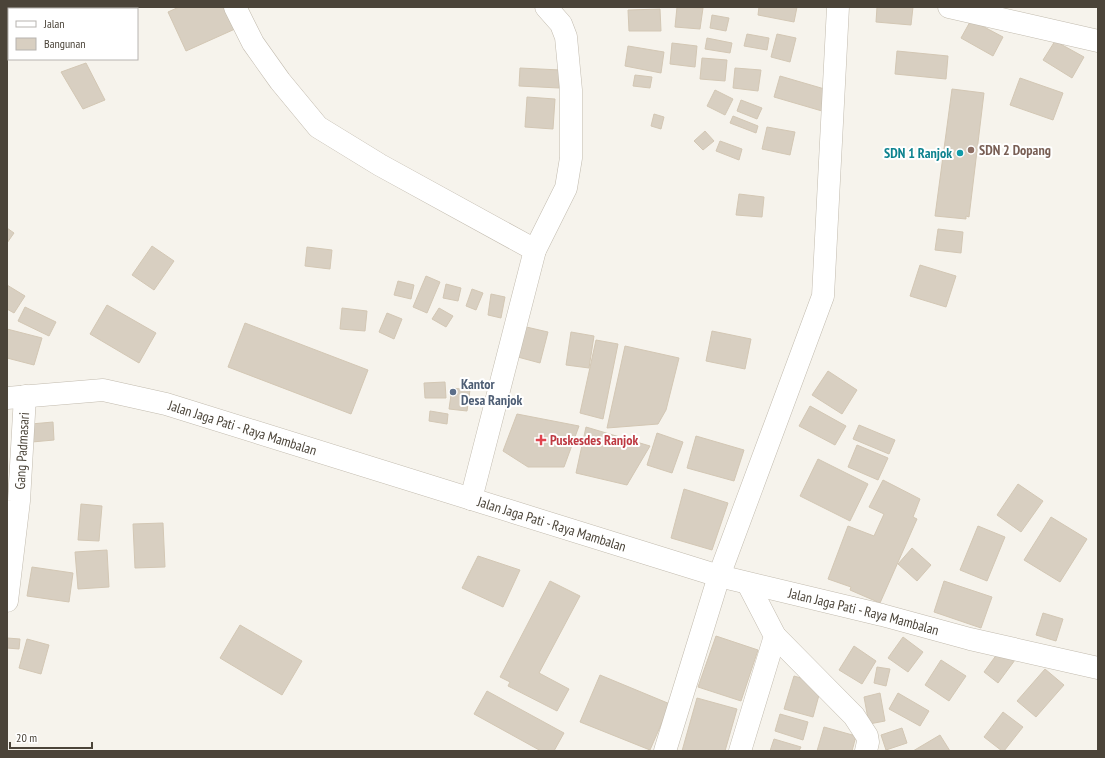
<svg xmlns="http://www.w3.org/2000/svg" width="1105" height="758" font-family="'PT Sans Narrow',sans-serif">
<rect width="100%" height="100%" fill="#f6f3ec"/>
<g fill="#d8cfc1" stroke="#d3c7b4">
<polygon points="179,7 224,7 235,29 186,51 168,12"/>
<polygon points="677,7 703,8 700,29 675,27"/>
<polygon points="759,7 797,7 794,22 758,15"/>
<polygon points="877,7 913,7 911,25 876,22"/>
<polygon points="660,9 661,31 629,31 628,10"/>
<polygon points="712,15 729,18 726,31 710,28"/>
<polygon points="971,20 1003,37 993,56 961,38"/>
<polygon points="747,34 769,38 767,50 744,46"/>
<polygon points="777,34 796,38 790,62 771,57"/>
<polygon points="707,38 732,43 730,53 705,49"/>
<polygon points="1055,41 1084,57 1072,78 1043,60"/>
<polygon points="672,43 697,46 695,67 670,64"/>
<polygon points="628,46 664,52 661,73 625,66"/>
<polygon points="897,51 948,56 946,79 895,74"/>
<polygon points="702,58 727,60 725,81 700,79"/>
<polygon points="86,63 105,100 83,109 61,72"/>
<polygon points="520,68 560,70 559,88 519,86"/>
<polygon points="735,68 761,70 758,91 733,88"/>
<polygon points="635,75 652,77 650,88 633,86"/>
<polygon points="780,76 828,90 822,111 774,97"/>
<polygon points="1020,78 1063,93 1053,120 1010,105"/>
<polygon points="952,89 984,93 969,217 966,216 966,219 935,216"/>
<polygon points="715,90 733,99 725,115 707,106"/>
<polygon points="527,97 555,99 553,129 525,127"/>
<polygon points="741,100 762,108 757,119 737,111"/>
<polygon points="654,114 664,117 661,129 651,126"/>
<polygon points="733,116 758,126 756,133 730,123"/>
<polygon points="767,127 795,132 790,155 762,149"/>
<polygon points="705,131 714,141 703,150 694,141"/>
<polygon points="720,141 742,149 739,160 716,151"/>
<polygon points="739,194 764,197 762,217 736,215"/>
<polygon points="7,228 14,233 7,243"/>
<polygon points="938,229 963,232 961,253 935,250"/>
<polygon points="152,246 174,261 154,290 132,275"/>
<polygon points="307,247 332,250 330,269 305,266"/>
<polygon points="920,265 956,276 946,307 910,296"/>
<polygon points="426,276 440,282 427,313 413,307"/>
<polygon points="398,281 414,285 411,299 394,295"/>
<polygon points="446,284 461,288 458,301 443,298"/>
<polygon points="7,285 25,296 14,313 7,309"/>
<polygon points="472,289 483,293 476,310 466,306"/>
<polygon points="491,294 505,297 501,318 488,315"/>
<polygon points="107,305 156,333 139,363 90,334"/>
<polygon points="25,307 56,322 49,336 18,321"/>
<polygon points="342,308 367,311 365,331 340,329"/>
<polygon points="439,308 453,316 446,327 432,319"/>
<polygon points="387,313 402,319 394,339 379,332"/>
<polygon points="245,323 368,370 351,414 228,367"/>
<polygon points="522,326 548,332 540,363 514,356"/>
<polygon points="7,329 42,338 34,365 7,358"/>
<polygon points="712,331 751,339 745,369 706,361"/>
<polygon points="571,332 594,336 589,368 566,365"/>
<polygon points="596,340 618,344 603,419 580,413"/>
<polygon points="625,346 679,358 666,410 658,424 607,428"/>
<polygon points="828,371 857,390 842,414 812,395"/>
<polygon points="445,382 446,398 425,398 424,383"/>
<polygon points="452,388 470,390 467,411 449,409"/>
<polygon points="810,406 846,426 835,445 799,426"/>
<polygon points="430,411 448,414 447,424 429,421"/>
<polygon points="517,414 579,426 564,467 528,467 503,451"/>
<polygon points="53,422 54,440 32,442 31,424"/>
<polygon points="859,425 895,440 889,454 853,439"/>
<polygon points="586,427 650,446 627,485 576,473"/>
<polygon points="657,433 683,442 672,473 647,465"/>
<polygon points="696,436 744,450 734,481 687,468"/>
<polygon points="857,445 888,458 878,480 848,467"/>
<polygon points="818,459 868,484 850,521 800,496"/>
<polygon points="883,480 920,499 913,517 917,519 880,603 850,590 851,587 828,579 848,526 874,536 884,514 869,507"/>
<polygon points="1018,484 1043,501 1021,532 997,515"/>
<polygon points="684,489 728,503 712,550 671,538"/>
<polygon points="81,504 102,506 99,541 78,540"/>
<polygon points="1051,517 1087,539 1060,582 1024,560"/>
<polygon points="163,523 165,567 135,568 133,524"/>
<polygon points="978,526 1005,537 987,581 960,570"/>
<polygon points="912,548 931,565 917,581 898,564"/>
<polygon points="107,550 109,587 78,589 75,552"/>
<polygon points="478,556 520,570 503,607 462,588"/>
<polygon points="32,567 73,573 69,602 27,596"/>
<polygon points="550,581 580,596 539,673 569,689 557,711 508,686 510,682 500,677"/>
<polygon points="944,581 992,597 981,628 934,612"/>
<polygon points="1043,613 1063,619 1056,641 1036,635"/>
<polygon points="240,625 302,661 282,695 220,658"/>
<polygon points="716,636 758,650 741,701 698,687"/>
<polygon points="903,637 923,652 908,672 888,658"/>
<polygon points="7,638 20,639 19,649 7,648"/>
<polygon points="27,639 49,645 41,674 19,668"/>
<polygon points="854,646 876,661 862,684 839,670"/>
<polygon points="1000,650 1015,660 998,683 984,672"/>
<polygon points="941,660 966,676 949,701 925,685"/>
<polygon points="877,667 890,669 886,686 874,683"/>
<polygon points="1045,669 1064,685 1036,717 1017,701"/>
<polygon points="600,675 670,704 650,750 580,722"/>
<polygon points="794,676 822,684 813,717 784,709"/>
<polygon points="487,691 564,733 554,751 541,751 474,714"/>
<polygon points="880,693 885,721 869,724 864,697"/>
<polygon points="898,693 929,711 920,726 889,709"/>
<polygon points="697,698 737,709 725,751 682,751"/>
<polygon points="1003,712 1023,727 1004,751 1002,751 984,737"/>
<polygon points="780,714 808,722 803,740 775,731"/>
<polygon points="824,727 856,736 852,751 817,751"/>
<polygon points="902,728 907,743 886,750 881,735"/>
<polygon points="940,735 950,751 913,751"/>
<polygon points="774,739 801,747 799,751 770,751"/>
</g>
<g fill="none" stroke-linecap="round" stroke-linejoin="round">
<g stroke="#c2bbae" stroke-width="23">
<g id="minor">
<polyline points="235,7 253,43 280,81 318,127 380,165 535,250"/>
<polyline points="949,7 1098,41"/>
<polyline points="121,9 125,7"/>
<path id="s1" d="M7,398l96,-8 63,14 553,172 163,39 88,24 128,29"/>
<polyline points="471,499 535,250 566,188 571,158 571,90 566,37 561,24 546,7"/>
<path id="s2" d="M7,601l12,-100 6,-105"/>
<polyline points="775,636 854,716 867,736 868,742 866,751"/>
<polyline points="665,751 719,576 823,296 838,7"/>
<polyline points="740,751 775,636 748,584"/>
</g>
</g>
<use href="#minor" stroke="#fff" stroke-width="22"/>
</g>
<circle fill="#8d6e63" stroke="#fff" stroke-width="1.5" cx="971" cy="150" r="4"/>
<circle fill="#0f9aa8" stroke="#fff" stroke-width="1.5" cx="960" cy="153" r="4"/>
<circle fill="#5c6f8a" stroke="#fff" stroke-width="1.5" cx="453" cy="392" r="4"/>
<path fill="#e0444e" stroke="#fff" stroke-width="1.5" d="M539 434h4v4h4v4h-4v4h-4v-4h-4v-4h4z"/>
<g text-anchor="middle" stroke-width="4" stroke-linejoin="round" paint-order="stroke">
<g font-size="14" font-weight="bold" fill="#785e54" stroke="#fff" text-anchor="start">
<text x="979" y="155">SDN 2 Dopang</text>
</g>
<g font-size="14" font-weight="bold" fill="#0d838f" stroke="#fff" text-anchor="end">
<text x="952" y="158">SDN 1 Ranjok</text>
</g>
<g font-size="14" font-weight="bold" fill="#4e5e75" stroke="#fff" text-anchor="start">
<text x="461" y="389">Kantor<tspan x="461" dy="16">Desa Ranjok</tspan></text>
</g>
<g font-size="14" fill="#4b4439" stroke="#fff">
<text dy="5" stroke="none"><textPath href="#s1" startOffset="241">Jalan Jaga Pati - Raya Mambalan</textPath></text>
<text dy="5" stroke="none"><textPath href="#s2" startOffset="151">Gang Padmasari</textPath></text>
<text dy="5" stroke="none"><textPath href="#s1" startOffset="565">Jalan Jaga Pati - Raya Mambalan</textPath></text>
<text dy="5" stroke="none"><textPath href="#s1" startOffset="889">Jalan Jaga Pati - Raya Mambalan</textPath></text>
</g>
<g font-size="14" font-weight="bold" fill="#be3a42" stroke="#fff" text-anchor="start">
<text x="550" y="445">Puskesdes Ranjok</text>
</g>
</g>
<rect width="1105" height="758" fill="none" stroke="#4b4439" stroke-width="16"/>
<rect x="8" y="8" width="130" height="52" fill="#ffffff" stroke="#b7b4b0"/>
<rect x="16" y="21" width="20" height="6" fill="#ffffff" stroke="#b7b4b0"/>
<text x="44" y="28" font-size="12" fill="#4b4439">Jalan</text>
<rect x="16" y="38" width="20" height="12" fill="#d8cfc1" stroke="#b7b4b0"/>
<text x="44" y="48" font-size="12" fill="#4b4439">Bangunan</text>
<path d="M10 742v6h82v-6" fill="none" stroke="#4b4439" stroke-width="2"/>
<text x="16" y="742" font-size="12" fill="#4b4439" stroke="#ffffff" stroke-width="3" paint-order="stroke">20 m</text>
</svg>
